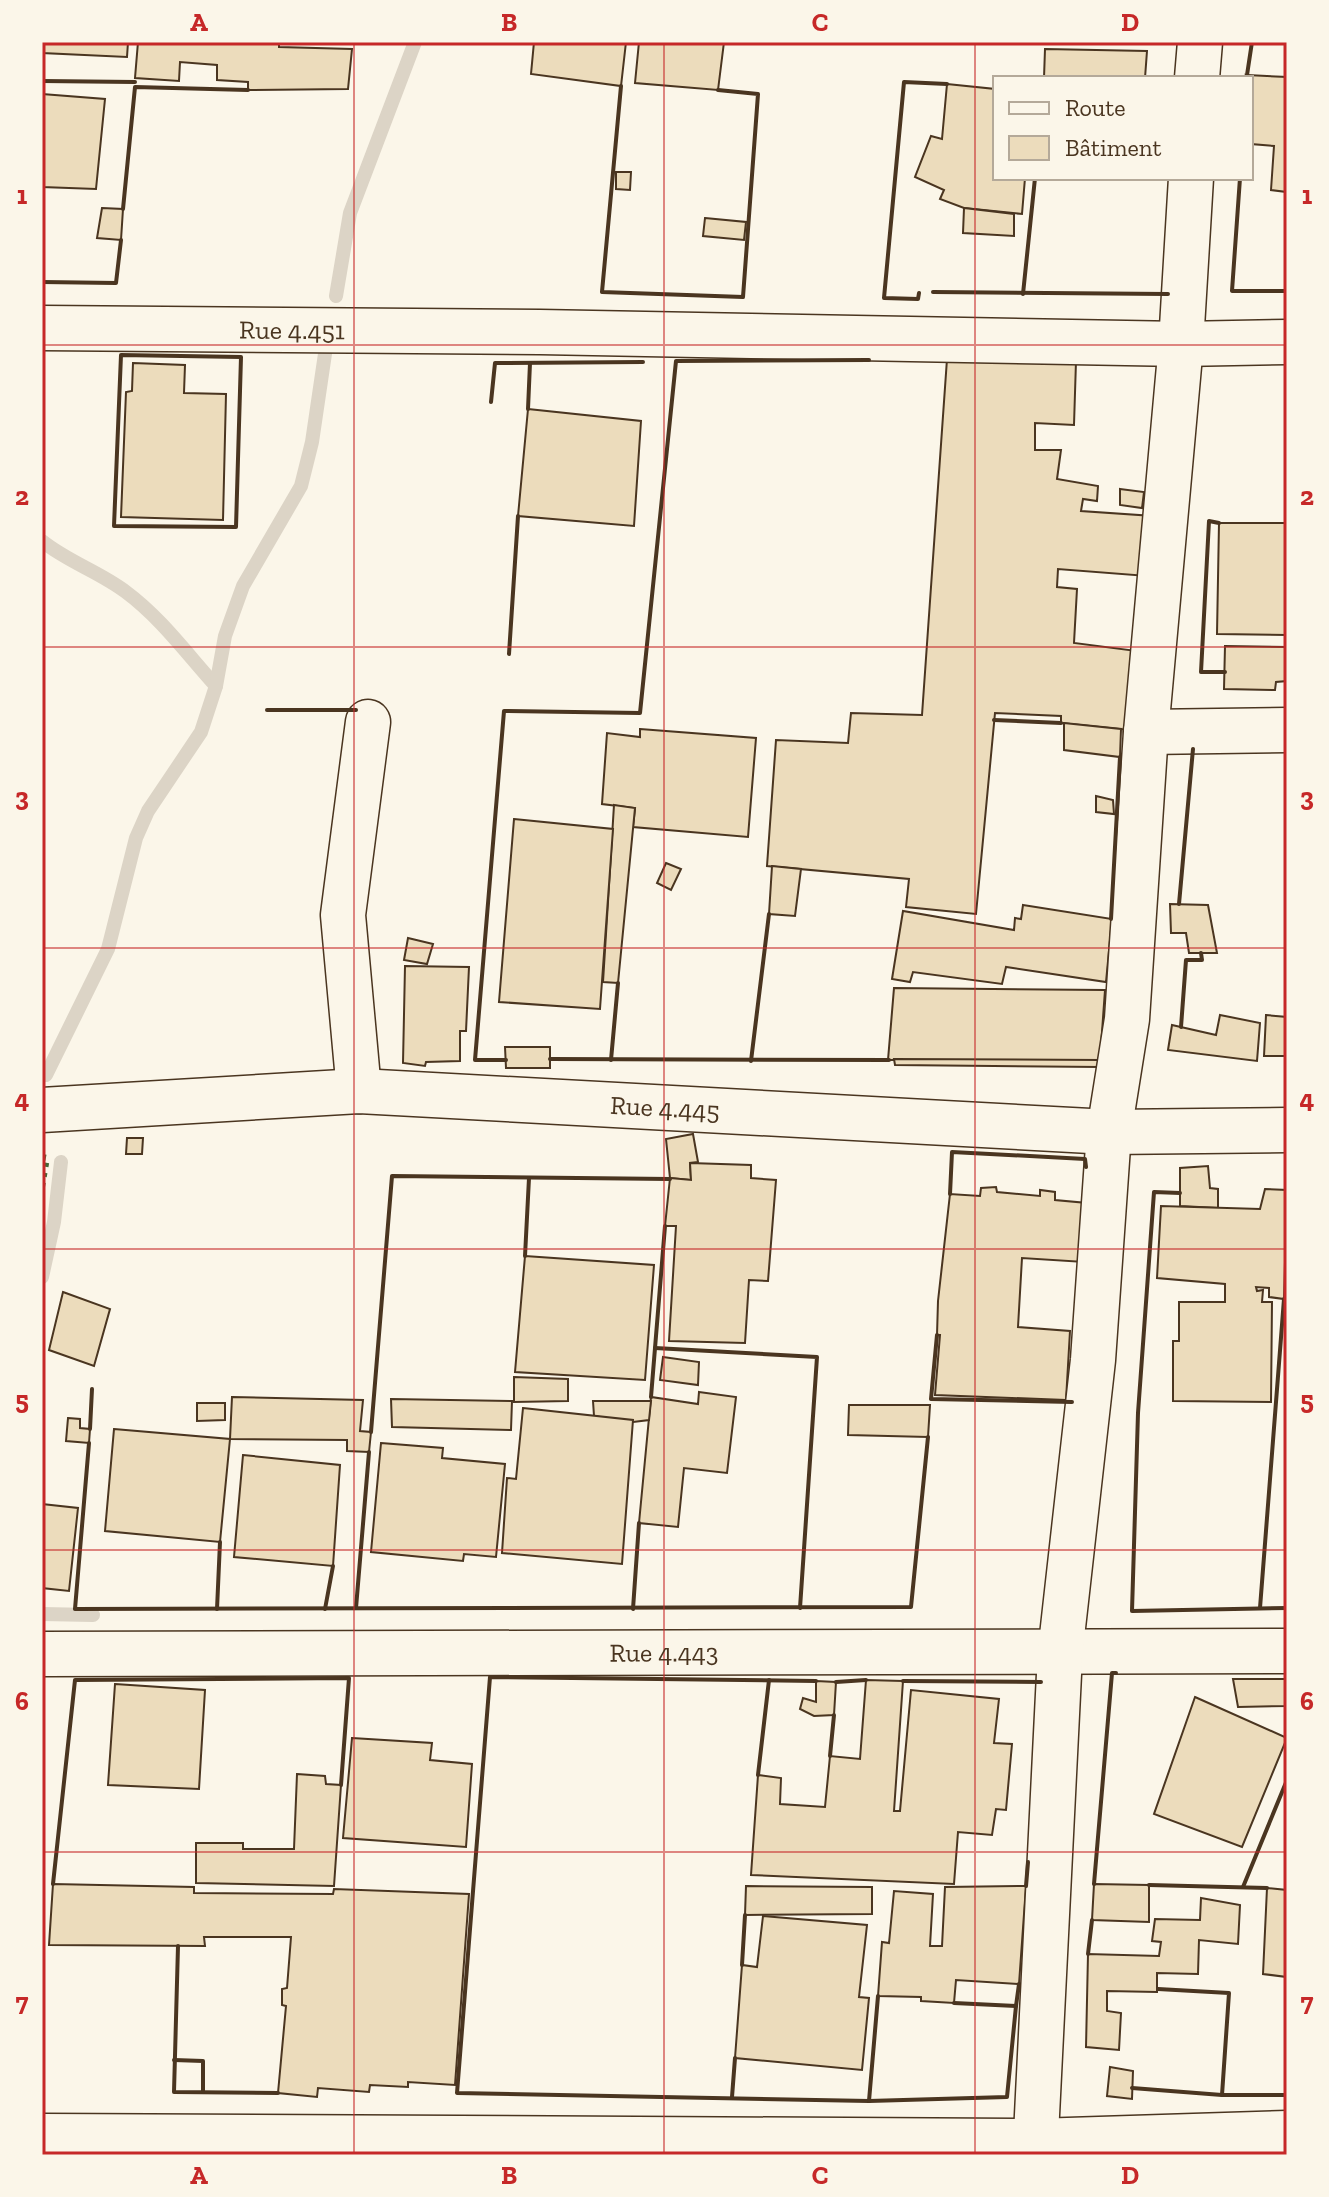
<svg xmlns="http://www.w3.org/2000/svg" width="1329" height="2197" font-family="'Zilla Slab',serif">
<rect width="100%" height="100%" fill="#fbf6e9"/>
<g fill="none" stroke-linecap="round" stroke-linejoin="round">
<g stroke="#dcd4c6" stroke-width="14">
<polyline points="336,296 350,213 415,42"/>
<path d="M42,541c26,21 58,31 84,51 35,26 61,62 90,94"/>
<polyline points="46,1075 108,949 136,838 148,811 201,732 216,686 225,636 243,586 301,486 312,442 326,347"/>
<polyline points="42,1277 54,1222 61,1162"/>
<polyline points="42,1614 93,1615"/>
</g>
</g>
<g fill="#ecdcbc" stroke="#4a3520" stroke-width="2">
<polygon points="42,42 128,42 127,57 42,53"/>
<polygon points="138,42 279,42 279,47 352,49 348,89 248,90 248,82 217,80 217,65 180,62 179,81 135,78"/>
<polygon points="534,42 626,42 621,86 531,74"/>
<polygon points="639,42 724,42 718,90 635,83"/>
<polygon points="1045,49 1147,51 1145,78 1044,78"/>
<polygon points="1247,75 1287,77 1287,192 1271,190 1274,146 1251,144 1251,78"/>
<polygon points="947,84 995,89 995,178 1025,178 1022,214 964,208 940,199 944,190 915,177 931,136 942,139"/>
<polygon points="42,94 105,99 96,189 42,187"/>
<polygon points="616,172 631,172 630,190 616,189"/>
<polygon points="102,208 123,209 121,240 97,238"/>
<polygon points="964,208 1014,214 1014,236 963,233"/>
<polygon points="705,218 746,222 744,240 703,236"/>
<polygon points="947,359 1076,361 1074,425 1035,423 1035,450 1061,450 1057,479 1098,486 1097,501 1083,499 1081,511 1153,516 1147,576 1058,569 1057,587 1077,589 1074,643 1137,651 1129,730 1061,723 1061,716 995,713 976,914 906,907 909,879 767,866 776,740 848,743 851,713 922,715"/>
<polygon points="133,363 185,365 184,393 226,394 223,520 121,517 126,392 132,391"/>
<polygon points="528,409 641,421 634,526 518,516"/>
<polygon points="1120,489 1144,492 1142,508 1120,505"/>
<polygon points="1219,523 1287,523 1287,635 1217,634"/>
<polygon points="1225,646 1287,647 1287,681 1276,682 1275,690 1224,689"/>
<polygon points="1064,723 1121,729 1120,757 1064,750"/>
<polygon points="640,729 756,738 748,837 633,827 635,808 602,804 607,733 640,737"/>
<polygon points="1096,796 1113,800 1114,814 1096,812"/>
<polygon points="614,805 635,808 618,983 603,982"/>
<polygon points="514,819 613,829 600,1009 499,1002"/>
<polygon points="666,863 681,869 671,890 657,883"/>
<polygon points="772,866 801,869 795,916 769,914"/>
<polygon points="1170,904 1208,905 1217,953 1189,953 1186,933 1171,933"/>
<polygon points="1023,905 1112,919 1106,982 1006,967 1002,984 913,972 910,982 892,979 903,911 1014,930 1015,918 1021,919"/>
<polygon points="408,938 433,944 427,964 404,960"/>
<polygon points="405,966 469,967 466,1031 460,1031 460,1061 426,1062 425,1066 403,1063"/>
<polygon points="894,988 1105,990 1100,1060 888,1060"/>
<polygon points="1220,1015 1260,1023 1257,1061 1168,1050 1172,1025 1216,1035"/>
<polygon points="1266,1015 1287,1017 1287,1056 1264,1056"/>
<polygon points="505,1047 550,1047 550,1068 506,1068"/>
<polygon points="894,1059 1100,1060 1100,1067 895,1065"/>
<polygon points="693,1134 698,1162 690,1163 691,1180 670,1178 666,1139"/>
<polygon points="127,1138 143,1138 142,1154 126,1154"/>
<polygon points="690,1163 751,1165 751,1178 776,1180 768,1281 749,1280 745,1343 669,1341 676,1226 665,1226 670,1178 691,1180"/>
<polygon points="1208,1166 1210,1188 1218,1189 1218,1208 1180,1206 1180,1168"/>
<polygon points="996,1187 997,1192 1040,1196 1040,1190 1055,1192 1055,1200 1087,1203 1084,1262 1022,1258 1018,1327 1070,1331 1066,1400 935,1395 940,1335 937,1335 938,1301 950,1194 980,1196 981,1188"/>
<polygon points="1265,1189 1287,1190 1284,1299 1269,1297 1269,1288 1256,1287 1257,1291 1263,1290 1262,1302 1272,1302 1271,1402 1173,1401 1173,1341 1179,1341 1179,1302 1225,1302 1225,1284 1157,1278 1161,1206 1260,1209"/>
<polygon points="525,1256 654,1265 645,1380 515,1372"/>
<polygon points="63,1292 110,1309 94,1366 49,1350"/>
<polygon points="663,1357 699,1362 698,1385 660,1380"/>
<polygon points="514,1377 568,1379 568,1401 514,1402"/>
<polygon points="699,1392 736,1397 727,1473 684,1468 678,1527 639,1523 651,1397 698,1404"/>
<polygon points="232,1397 363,1400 360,1431 371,1432 369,1452 347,1451 347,1440 230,1439"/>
<polygon points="391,1399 512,1401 511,1430 392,1427"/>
<polygon points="593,1401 651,1401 649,1420 633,1422 594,1416"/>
<polygon points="197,1403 225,1403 225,1420 197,1421"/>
<polygon points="849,1405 930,1405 928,1437 848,1435"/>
<polygon points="523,1408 633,1420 622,1564 502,1553 507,1478 516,1479"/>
<polygon points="68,1418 80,1419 80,1428 90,1429 89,1443 66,1441"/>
<polygon points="114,1429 230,1439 220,1542 105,1531"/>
<polygon points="381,1443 443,1448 442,1458 505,1464 496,1557 464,1554 463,1561 371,1552"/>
<polygon points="243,1455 340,1465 333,1566 234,1557"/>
<polygon points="42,1504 78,1508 69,1591 42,1588"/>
<polygon points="1233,1679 1287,1679 1287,1706 1238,1707"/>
<polygon points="866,1680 903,1681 894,1811 900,1811 911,1690 999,1699 994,1743 1012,1744 1006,1810 996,1809 992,1835 958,1832 954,1884 751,1875 758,1775 781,1778 780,1804 825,1807 830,1756 860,1759"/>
<polygon points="816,1681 836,1682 834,1715 814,1716 800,1709 803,1698 816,1702"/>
<polygon points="115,1684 205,1690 199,1789 108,1785"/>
<polygon points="1195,1697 1287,1738 1242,1847 1154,1814"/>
<polygon points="352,1738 432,1743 430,1760 472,1764 466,1847 343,1838"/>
<polygon points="297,1774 325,1776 326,1784 341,1785 334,1886 196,1883 196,1843 243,1843 243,1849 294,1849"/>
<polygon points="53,1884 194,1887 194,1893 333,1894 334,1889 469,1894 455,2085 408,2082 408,2087 370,2085 369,2092 318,2088 317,2097 278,2093 286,2006 282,2005 282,1989 287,1988 291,1937 204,1937 205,1946 49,1945"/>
<polygon points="1094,1884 1149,1885 1149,1922 1092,1920"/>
<polygon points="746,1886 872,1887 872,1914 745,1915"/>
<polygon points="1026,1886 1019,1984 956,1980 954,2003 921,2001 921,1997 878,1996 882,1942 889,1943 894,1891 933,1894 930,1946 942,1946 945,1887"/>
<polygon points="1267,1888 1287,1890 1287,1977 1263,1974"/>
<polygon points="1201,1898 1240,1905 1238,1944 1199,1940 1198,1974 1157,1973 1157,1992 1107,1991 1107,2011 1121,2013 1119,2050 1086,2047 1088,1954 1159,1956 1161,1942 1152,1941 1155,1919 1200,1920"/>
<polygon points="763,1916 867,1925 859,1997 869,1998 862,2070 735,2058 742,1965 757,1967"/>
<polygon points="1110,2067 1133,2071 1132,2099 1107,2096"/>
</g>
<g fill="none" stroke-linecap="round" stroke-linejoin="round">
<g stroke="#4a3520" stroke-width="47">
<g id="minor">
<polyline points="1197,78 1200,42"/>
<path id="s1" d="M42,328l498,4 641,12 106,-2"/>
<polyline points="1146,732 1287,730"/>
<polyline points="359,1091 343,915 368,722"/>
<path id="s2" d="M42,1110l317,-19 750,41 178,-2"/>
<path id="s3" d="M42,1654l1245,-3"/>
<polyline points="42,2136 1036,2141 1287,2133"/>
<polyline points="1035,2155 1060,1654 1093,1360 1109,1132 1127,1019 1146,732 1181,344 1191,178"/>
</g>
</g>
<use href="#minor" stroke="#fbf6e9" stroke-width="44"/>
<polyline stroke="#436837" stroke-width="6" stroke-dasharray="4 6" stroke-linecap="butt" points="42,1157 47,1158 42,1187"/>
<g stroke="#4a3520" stroke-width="4">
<polyline points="1247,75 1252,42"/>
<polyline points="42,81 135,82"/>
<polyline points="621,86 602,292 743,297 758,94 718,90"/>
<polyline points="1240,178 1232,291 1287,291"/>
<polyline points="123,209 135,87 248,90"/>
<polyline points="42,282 116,283 121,240"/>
<polyline points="933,292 1168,294"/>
<polyline points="919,293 918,299 884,298 904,82 947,84"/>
<polyline points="1023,294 1035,178"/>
<polygon points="121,355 241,357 236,527 114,526"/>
<polyline points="491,402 495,363 643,362"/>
<polyline points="528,409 530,363"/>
<polyline points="1219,523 1209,521 1201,672 1225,672"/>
<polyline points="509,654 518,516"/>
<polyline points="267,710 356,710"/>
<polyline points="994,720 1061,723"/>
<polyline points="1179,904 1193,749"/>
<polyline points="1111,919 1120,757"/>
<polyline points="1181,1027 1186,960 1202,960 1201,953"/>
<polyline points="550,1059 889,1060"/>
<polyline points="506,1060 475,1060 504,711 640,713 676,361 869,360"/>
<polyline points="611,1060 618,983"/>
<polyline points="751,1061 769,914"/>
<polyline points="1180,1193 1154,1192 1138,1413 1132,1611 1287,1608"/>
<polyline points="950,1194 952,1152 1085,1159 1086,1167"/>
<polyline points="525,1256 529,1178"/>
<polyline points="937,1335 931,1399 1072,1402"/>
<polyline points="655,1348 817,1357 800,1608"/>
<polyline points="651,1397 665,1226"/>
<polyline points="90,1429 92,1389"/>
<polyline points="371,1432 392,1176 670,1179"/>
<polyline points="89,1443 75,1609 911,1607 928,1437"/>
<polyline points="356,1608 369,1452"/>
<polyline points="1260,1608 1284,1299"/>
<polyline points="217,1609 220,1542"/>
<polyline points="325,1609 333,1566"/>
<polyline points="633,1609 639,1523"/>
<polyline points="816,1681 490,1677 457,2093 869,2101 878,1996"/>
<polyline points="903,1681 1041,1682"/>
<polyline points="836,1682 866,1680"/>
<polyline points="830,1756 834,1715"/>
<polyline points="758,1775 769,1680"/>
<polyline points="53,1884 75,1680 349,1678 341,1785"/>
<polyline points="1094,1884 1112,1673 1116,1673"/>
<polyline points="1149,1885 1267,1888"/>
<polyline points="1026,1886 1028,1862"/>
<polyline points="1243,1887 1287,1780"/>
<polyline points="178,1946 174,2092 278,2093"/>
<polyline points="1088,1954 1092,1920"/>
<polyline points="742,1965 745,1915"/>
<polyline points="1158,1989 1229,1993 1222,2095 1287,2095"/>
<polyline points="954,2003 1016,2006 1019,1984"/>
<polyline points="174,2060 203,2061 203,2092"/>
<polyline points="1132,2088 1222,2095"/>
<polyline points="732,2097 735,2058"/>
<polyline points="869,2101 1007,2097 1016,2006"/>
</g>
</g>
<path fill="none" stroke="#c62828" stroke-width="2" stroke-opacity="0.55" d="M354,42v2113M664,42v2113M975,42v2113M42,345h1245M42,647h1245M42,948h1245M42,1249h1245M42,1550h1245M42,1852h1245"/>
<g text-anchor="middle" stroke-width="6" stroke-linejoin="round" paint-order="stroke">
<g font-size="26" fill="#4a3520" stroke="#fbf6e9">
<text dy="9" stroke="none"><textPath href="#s1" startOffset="250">Rue 4.451</textPath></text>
<text dy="9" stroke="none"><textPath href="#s2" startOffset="624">Rue 4.445</textPath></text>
<text dy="9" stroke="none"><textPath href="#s3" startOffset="622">Rue 4.443</textPath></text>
</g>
</g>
<rect width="1329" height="2197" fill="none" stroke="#fbf6e9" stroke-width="88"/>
<rect x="993" y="76" width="260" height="104" fill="#fbf6e9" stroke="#b4a999" stroke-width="2"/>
<rect x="1009" y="102" width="40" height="12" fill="#fbf6e9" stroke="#b4a999" stroke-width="2"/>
<text x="1065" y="116" font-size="24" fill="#4a3520">Route</text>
<rect x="1009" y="136" width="40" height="24" fill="#ecdcbc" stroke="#b4a999" stroke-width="2"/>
<text x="1065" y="156" font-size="24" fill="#4a3520">Bâtiment</text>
<rect x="44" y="44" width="1241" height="2109" fill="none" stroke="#c62828" stroke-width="3"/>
<g font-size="26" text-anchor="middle" font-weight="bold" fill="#c62828">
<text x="199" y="31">A</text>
<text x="509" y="31">B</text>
<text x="820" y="31">C</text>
<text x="1130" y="31">D</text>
<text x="22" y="204">1</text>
<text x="1307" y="204">1</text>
<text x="22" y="505">2</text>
<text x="1307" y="505">2</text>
<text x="22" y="806">3</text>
<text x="1307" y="806">3</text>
<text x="22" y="1108">4</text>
<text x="1307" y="1108">4</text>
<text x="22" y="1409">5</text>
<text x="1307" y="1409">5</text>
<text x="22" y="1710">6</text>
<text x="1307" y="1710">6</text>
<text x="22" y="2011">7</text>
<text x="1307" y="2011">7</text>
<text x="199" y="2184">A</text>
<text x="509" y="2184">B</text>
<text x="820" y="2184">C</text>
<text x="1130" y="2184">D</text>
</g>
</svg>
